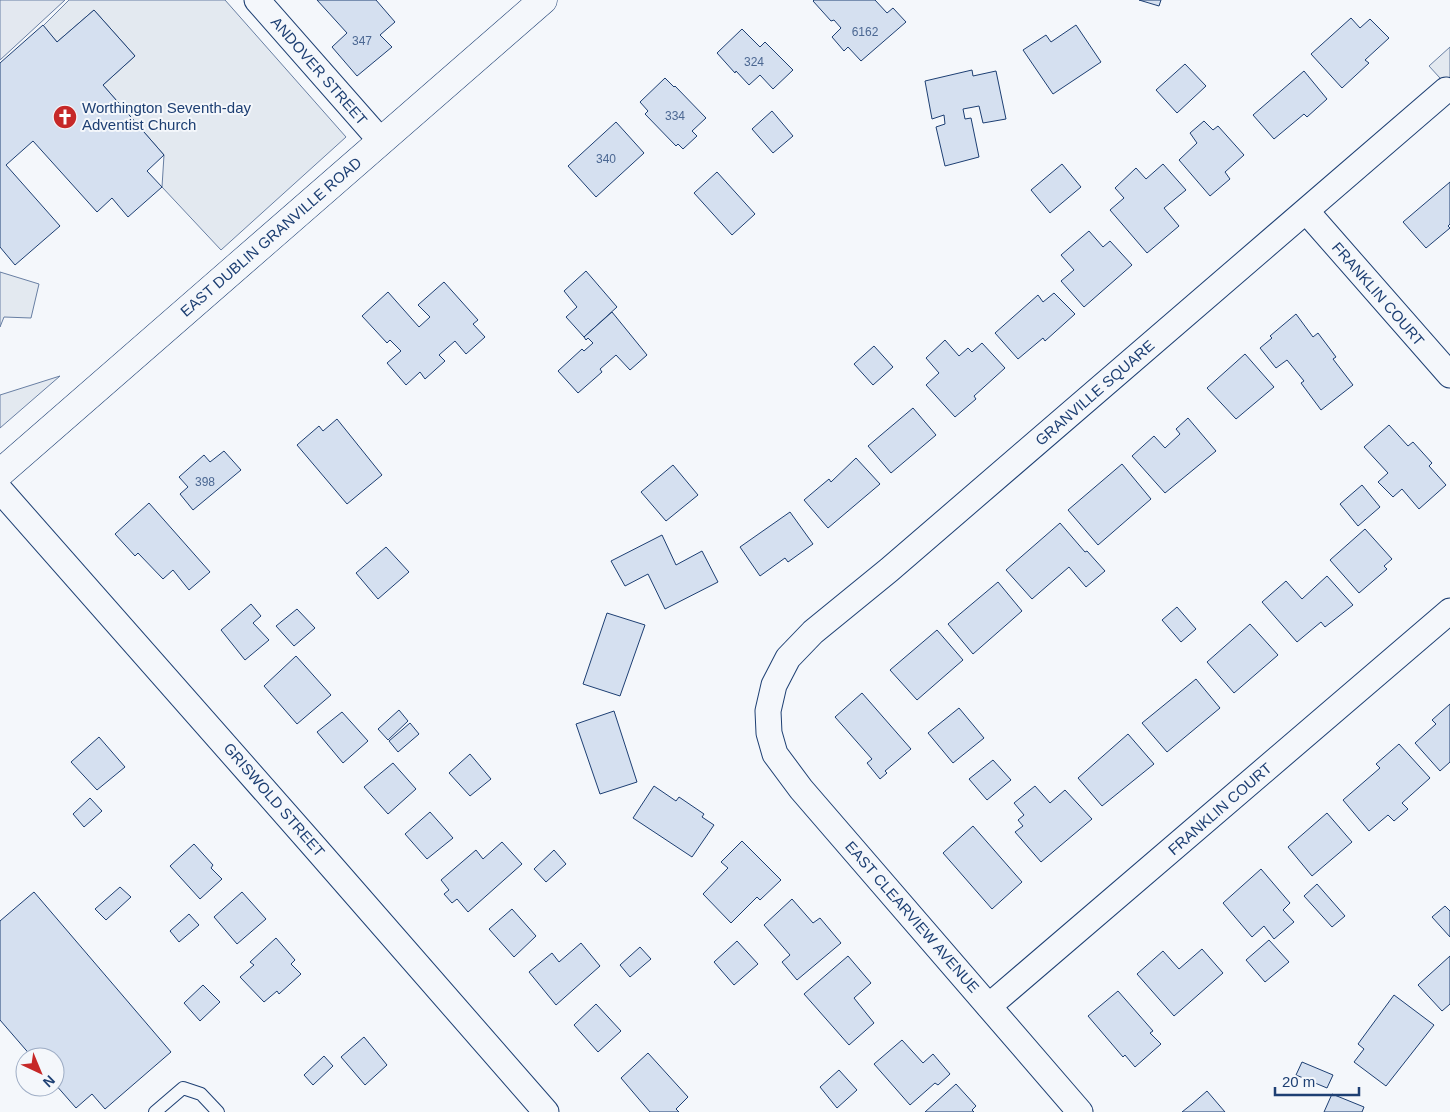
<svg xmlns="http://www.w3.org/2000/svg" width="1450" height="1112" font-family="Helvetica,sans-serif">
<rect width="100%" height="100%" fill="#f4f7fb"/>
<g fill="#e3e9f0" stroke="#687fa3">
<polygon points="69,0 225,0 346,137 221,250 162,187 164,155 103,85 135,56 94,10 57,42 43,26"/>
<polygon points="1450,47 1450,89 1429,66"/>
<polygon points="0,272 39,284 31,318 4,317 0,327"/>
<polygon points="60,376 0,428 0,395"/>
</g>
<polygon fill="#e3e8f0" stroke="#687fa3" points="0,0 65,0 0,60"/>
<g fill="#d5e0f0" stroke="#1d3f73">
<polygon points="317,0 376,0 395,22 380,35 392,47 357,76 332,47 347,33"/>
<polygon points="814,0 875,0 887,13 893,8 906,22 861,61 848,47 844,51 832,37 841,28 834,20 831,21 813,1"/>
<polygon points="1139,0 1161,0 1159,6"/>
<polygon points="94,10 135,56 103,85 164,155 147,171 162,187 128,217 112,198 97,212 33,141 6,165 60,226 15,265 0,247 0,63 43,25 57,42"/>
<polygon points="1351,18 1360,28 1370,19 1389,38 1365,60 1369,63 1342,88 1311,54"/>
<polygon points="1076,25 1101,62 1053,94 1023,50 1046,35 1051,42"/>
<polygon points="742,29 760,47 765,42 793,70 773,89 760,75 749,85 736,71 735,73 717,53"/>
<polygon points="1185,64 1206,86 1177,113 1156,90"/>
<polygon points="972,70 973,76 996,71 1006,119 983,123 979,106 963,109 965,119 971,118 979,157 945,166 936,127 945,124 944,115 932,119 925,81"/>
<polygon points="1304,71 1327,99 1307,117 1304,114 1274,139 1253,115"/>
<polygon points="665,78 674,87 675,86 706,118 692,131 697,136 683,149 678,144 676,146 645,114 648,111 640,102"/>
<polygon points="772,111 793,136 773,153 752,129"/>
<polygon points="1204,121 1213,130 1218,126 1244,155 1225,172 1230,179 1210,196 1179,160 1197,143 1190,133"/>
<polygon points="616,122 644,153 596,197 568,166"/>
<polygon points="1062,164 1081,187 1050,213 1031,190"/>
<polygon points="1163,164 1186,190 1164,208 1179,226 1147,253 1110,210 1124,198 1115,188 1136,168 1146,179"/>
<polygon points="717,172 755,214 732,235 694,193"/>
<polygon points="1450,182 1450,224 1448,226 1450,228 1426,248 1403,222"/>
<polygon points="1089,231 1103,247 1110,241 1132,265 1084,307 1061,281 1074,270 1061,255"/>
<polygon points="586,271 617,307 584,337 566,317 577,307 564,291"/>
<polygon points="444,282 478,320 473,324 485,337 466,354 455,341 439,355 445,361 425,379 420,372 406,385 387,363 401,351 390,340 387,343 362,316 388,292 419,327 430,317 418,305"/>
<polygon points="1054,293 1075,314 1045,341 1043,338 1018,359 995,333 1038,295 1043,302"/>
<polygon points="612,312 647,355 630,370 616,355 600,369 602,372 578,393 558,371 582,349 584,351 593,343 588,338 586,340 584,337"/>
<polygon points="1296,314 1313,337 1318,333 1336,357 1333,359 1353,385 1321,410 1301,383 1304,381 1287,360 1276,368 1260,348 1272,338 1270,336"/>
<polygon points="945,340 959,356 968,348 972,352 982,343 1005,368 974,396 976,399 955,417 926,385 939,373 926,358"/>
<polygon points="874,346 893,367 873,385 854,364"/>
<polygon points="1245,354 1274,387 1236,419 1207,388"/>
<polygon points="913,408 936,435 891,473 868,446"/>
<polygon points="1188,418 1216,451 1165,493 1132,456 1154,436 1165,448 1180,434 1176,429"/>
<polygon points="337,419 382,475 347,504 297,445 319,426 323,431"/>
<polygon points="1389,425 1408,446 1413,442 1432,463 1429,466 1446,485 1419,509 1402,489 1393,497 1378,482 1388,473 1364,447"/>
<polygon points="224,451 241,470 193,510 180,494 188,487 179,477 204,455 210,462"/>
<polygon points="856,458 880,484 828,528 804,500 829,479 831,482"/>
<polygon points="1122,464 1151,499 1098,545 1068,510"/>
<polygon points="673,465 698,495 666,521 641,492"/>
<polygon points="1362,485 1380,507 1358,526 1340,504"/>
<polygon points="149,503 210,572 189,590 173,570 163,579 138,553 135,556 115,534"/>
<polygon points="790,512 813,544 788,562 785,558 760,576 740,547"/>
<polygon points="1060,523 1085,552 1087,551 1105,571 1086,587 1069,567 1032,599 1006,570"/>
<polygon points="1365,529 1392,559 1384,566 1387,569 1359,593 1330,560"/>
<polygon points="662,535 676,565 702,551 718,582 665,609 648,574 625,586 611,561"/>
<polygon points="386,547 409,572 378,599 356,573"/>
<polygon points="1327,576 1353,605 1325,627 1321,622 1297,642 1262,602 1286,581 1302,599"/>
<polygon points="998,582 1022,611 973,654 948,624"/>
<polygon points="251,604 261,616 253,623 269,640 245,660 221,630"/>
<polygon points="1177,607 1196,629 1181,642 1162,620"/>
<polygon points="297,609 315,628 294,646 276,626"/>
<polygon points="607,613 645,625 620,696 583,684"/>
<polygon points="1250,624 1278,655 1234,693 1207,662"/>
<polygon points="937,630 963,660 917,700 890,670"/>
<polygon points="296,656 331,695 297,724 264,686"/>
<polygon points="1196,679 1220,708 1167,752 1142,723"/>
<polygon points="862,693 911,749 885,771 887,773 880,779 867,763 872,759 835,717"/>
<polygon points="1450,704 1450,762 1440,771 1415,743 1436,724 1432,720"/>
<polygon points="959,708 984,738 953,763 928,733"/>
<polygon points="399,710 408,721 388,740 378,729"/>
<polygon points="614,711 637,782 600,794 576,724"/>
<polygon points="342,712 368,741 343,763 317,732"/>
<polygon points="410,723 419,734 398,752 389,741"/>
<polygon points="1128,734 1154,764 1102,806 1078,778"/>
<polygon points="99,737 125,767 97,790 71,762"/>
<polygon points="1399,744 1430,778 1402,803 1408,809 1394,821 1388,815 1369,831 1343,800 1380,768 1376,764"/>
<polygon points="470,754 491,779 470,796 449,773"/>
<polygon points="993,760 1011,780 987,800 969,779"/>
<polygon points="393,763 416,789 388,814 364,787"/>
<polygon points="654,786 676,801 679,797 704,814 702,817 714,825 692,857 633,818"/>
<polygon points="1035,786 1050,803 1065,790 1092,819 1041,862 1015,832 1023,826 1018,820 1024,815 1014,803"/>
<polygon points="90,798 102,811 84,827 73,814"/>
<polygon points="430,812 453,838 427,859 405,834"/>
<polygon points="1327,813 1352,842 1312,876 1288,847"/>
<polygon points="973,826 1022,882 992,909 943,853"/>
<polygon points="742,841 781,880 760,900 757,897 731,923 703,894 728,868 721,862"/>
<polygon points="502,842 522,864 468,912 457,899 452,903 444,894 449,890 441,880 476,850 483,859"/>
<polygon points="194,844 213,865 211,868 222,879 200,899 170,866"/>
<polygon points="554,850 566,864 546,882 534,869"/>
<polygon points="1261,869 1290,903 1283,910 1294,922 1274,939 1264,926 1252,937 1223,903"/>
<polygon points="1317,884 1345,916 1332,927 1304,896"/>
<polygon points="120,887 131,897 106,920 95,909"/>
<polygon points="34,892 171,1052 105,1109 92,1094 76,1108 55,1084 55,1057 32,1057 0,1020 0,921"/>
<polygon points="242,892 266,919 237,944 214,917"/>
<polygon points="792,899 813,923 820,918 841,943 797,980 782,962 790,955 764,925"/>
<polygon points="1445,906 1450,911 1450,937 1432,917"/>
<polygon points="512,909 536,936 514,957 489,929"/>
<polygon points="189,914 199,925 179,942 170,931"/>
<polygon points="276,938 295,960 291,964 301,974 279,994 277,991 264,1002 240,977 254,965 250,962"/>
<polygon points="1269,940 1289,962 1265,982 1246,960"/>
<polygon points="737,941 758,964 734,985 714,962"/>
<polygon points="581,943 600,966 556,1005 529,972 552,953 559,962"/>
<polygon points="640,947 651,959 630,977 620,965"/>
<polygon points="1202,949 1223,973 1174,1016 1137,974 1163,951 1179,969"/>
<polygon points="848,956 871,983 854,998 874,1023 849,1045 804,994"/>
<polygon points="1450,956 1450,1004 1442,1011 1418,985"/>
<polygon points="203,985 220,1002 200,1021 184,1003"/>
<polygon points="1118,991 1153,1031 1150,1033 1161,1044 1135,1067 1125,1055 1123,1057 1088,1016"/>
<polygon points="1394,995 1434,1025 1386,1086 1354,1062 1364,1049 1358,1044"/>
<polygon points="596,1004 621,1031 598,1052 574,1025"/>
<polygon points="364,1037 387,1065 365,1085 341,1057"/>
<polygon points="902,1040 923,1063 933,1054 950,1074 938,1085 935,1083 910,1105 874,1064"/>
<polygon points="648,1053 688,1097 676,1109 679,1112 650,1112 621,1078"/>
<polygon points="324,1056 333,1066 313,1085 304,1075"/>
<polygon points="1302,1062 1333,1075 1327,1088 1296,1075"/>
<polygon points="839,1070 857,1090 837,1108 820,1087"/>
<polygon points="956,1084 976,1106 972,1110 974,1112 925,1112"/>
<polygon points="1207,1091 1225,1112 1182,1112 1192,1104"/>
<polygon points="1332,1094 1364,1107 1362,1112 1324,1112"/>
</g>
<g fill="none" stroke-linecap="round" stroke-linejoin="round">
<g stroke="#1d3f73" stroke-width="14">
<polyline id="service" points="155,1112 183,1088 201,1094 218,1112"/>
</g>
<g stroke="#1d3f73" stroke-width="27">
<g id="minor">
<polyline points="257,0 381,141"/>
<polyline points="1307,212 1450,375"/>
<polyline points="0,490 312,844 546,1112"/>
<polyline points="989,1006 1450,611"/>
<polyline points="1080,1112 801,789 775,754 769,733 768,711 774,685 788,658 813,632 889,570 1446,90"/>
</g>
</g>
<g stroke="#1d3f73" stroke-width="29">
<polyline id="primary" points="0,473 543,0"/>
</g>
<use href="#service" stroke="#f4f7fb" stroke-width="12"/>
<use href="#minor" stroke="#f4f7fb" stroke-width="25"/>
<use href="#primary" stroke="#f4f7fb" stroke-width="28"/>
</g>
<defs>
<g id="church-disc" transform="scale(1.25)"><circle r="9.5" fill="#c62828" stroke="#f4f7fb"/><path d="M-1.2-6h2.4v3.5h3.3v2.4h-3.3V6h-2.4V-.1h-3.3v-2.4h3.3Z" fill="#fff"/></g>
</defs>
<g fill-rule="evenodd">
<use href="#church-disc" x="65" y="117"/>
</g>
<g text-anchor="middle" stroke-width="4" stroke-linejoin="round" paint-order="stroke">
<g font-size="12" fill="#4b6792">
<text x="865" y="36">6162</text>
<text x="362" y="45">347</text>
<text x="754" y="66">324</text>
<text x="675" y="120">334</text>
<text x="606" y="163">340</text>
<text x="205" y="486">398</text>
</g>
<g font-size="15" fill="#1d3f73" stroke="#f4f7fb">
<text transform="translate(319 71) rotate(49)" y="5">ANDOVER STREET</text>
<text transform="translate(271 237) rotate(-41)" y="5">EAST DUBLIN GRANVILLE ROAD</text>
<text transform="translate(1378 294) rotate(49)" y="5">FRANKLIN COURT</text>
<text transform="translate(1095 393) rotate(-41)" y="5">GRANVILLE SQUARE</text>
<text transform="translate(274 800) rotate(49)" y="5">GRISWOLD STREET</text>
<text transform="translate(1220 809) rotate(-41)" y="5">FRANKLIN COURT</text>
<text transform="translate(912 917) rotate(49)" y="5">EAST CLEARVIEW AVENUE</text>
</g>
<g font-size="15" fill="#1d3f73" stroke="#f4f7fb" text-anchor="start">
<text x="82" y="113">Worthington Seventh-day<tspan x="82" dy="17">Adventist Church</tspan></text>
</g>
</g>
<g transform="translate(40 1072) rotate(136)"><circle r="24" fill="#f4f7fb" stroke="#9eadc5"/>
<path d="M0-4L9 19L0 12L-9 19Z" fill="#c62828"/>
<text y="-8" font-size="14" font-weight="bold" text-anchor="middle" fill="#1d3f73">N</text>
</g>
<path d="M1275 1087v8h84v-8" fill="none" stroke="#1d3f73" stroke-width="2.5"/>
<text x="1282" y="1087" font-size="15" fill="#1d3f73" stroke="#f4f7fb" stroke-width="4" paint-order="stroke">20 m</text>
</svg>
